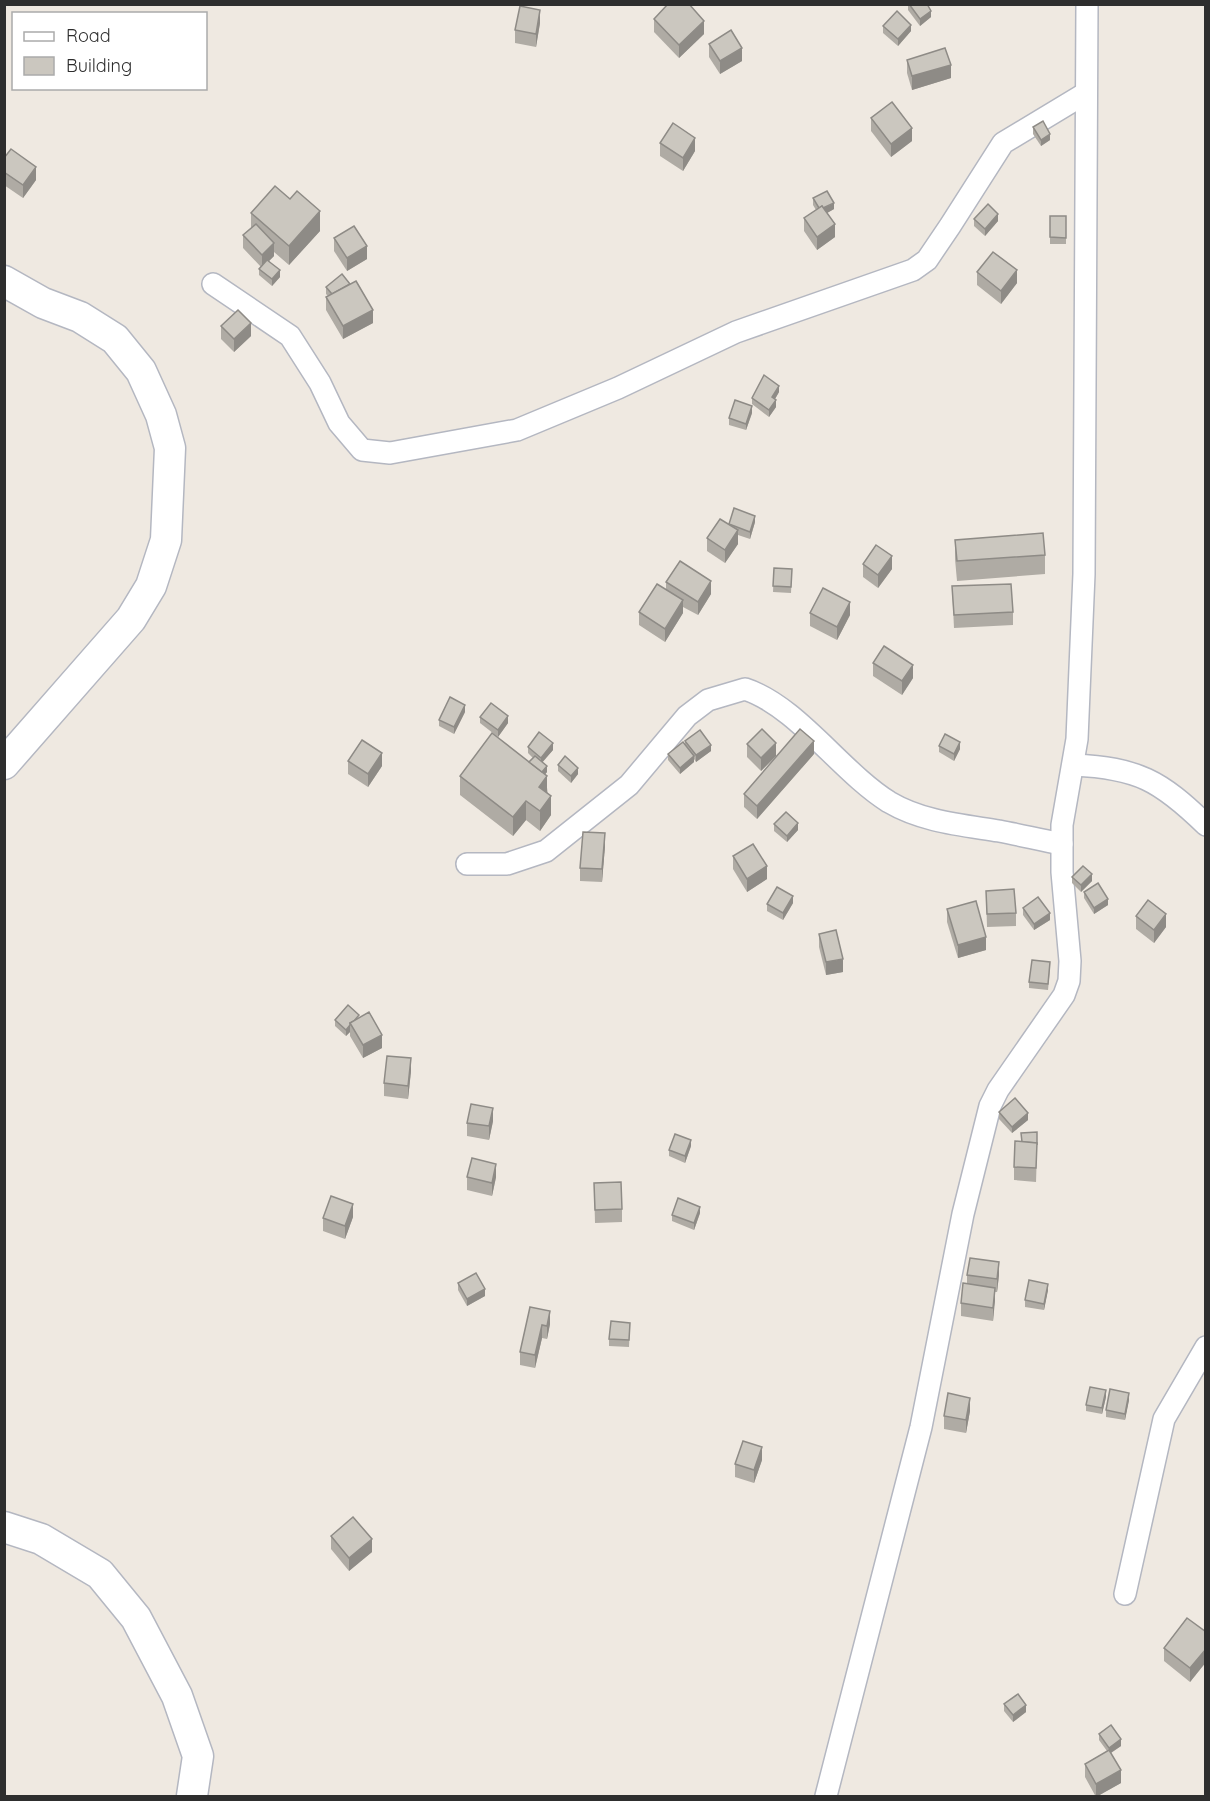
<svg xmlns="http://www.w3.org/2000/svg" width="1210" height="1801" font-family="Quicksand,sans-serif">
<rect width="100%" height="100%" fill="#efe9e1"/>
<g fill="none" stroke-linecap="round" stroke-linejoin="round">
<g stroke="#b4b7c1" stroke-width="24">
<g id="street">
<polyline points="213,284 290,336 320,383 339,423 362,450 390,453 517,430 618,388 736,332 913,270 927,260 950,226 1003,143 1086,93"/>
<path d="M1074,765c63,3 86,15 132,60"/>
<path d="M467,864h40l39,-13 83,-66 58,-69 21,-16 37,-11c52,17 96,83 144,113 34,20 73,23 110,29 21,4 42,9 63,13"/>
<polyline points="1125,1594 1164,1419 1206,1347"/>
<polyline points="826,1796 921,1427 963,1214 990,1106 998,1090 1064,995 1069,981 1070,961 1062,872 1062,825 1077,739 1084,574 1087,4"/>
</g>
</g>
<g stroke="#b4b7c1" stroke-width="33">
<g id="secondary">
<polyline points="4,281 43,303 80,317 115,339 141,371 161,415 170,448 166,540 151,586 131,619 4,764"/>
<polyline points="4,1527 41,1539 100,1574 136,1618 177,1696 198,1756 192,1796"/>
</g>
</g>
<use href="#street" stroke="#fff" stroke-width="21"/>
<use href="#secondary" stroke="#fff" stroke-width="30"/>
</g>
<g fill="#afaba4">
<polygon points="908,4 927,4 931,17 920,26 908,10"/>
<polygon points="654,19 704,34 679,58 654,32"/>
<polygon points="540,23 536,47 515,43 515,30"/>
<polygon points="883,26 911,31 898,46 883,33"/>
<polygon points="709,44 742,61 720,74 709,57"/>
<polygon points="907,60 951,78 912,90 907,73"/>
<polygon points="871,118 912,141 891,157 871,131"/>
<polygon points="1033,127 1050,140 1041,146 1033,134"/>
<polygon points="660,143 695,151 683,171 660,156"/>
<polygon points="4,158 36,180 23,198 4,185"/>
<polygon points="813,198 834,209 827,213 835,237 817,250 804,231 804,218 816,210 813,205"/>
<polygon points="251,213 320,231 289,265 274,252 274,256 269,261 280,277 272,286 259,275 259,269 261,267 243,248 243,235 251,228"/>
<rect x="1050" y="216" width="16" height="28"/>
<polygon points="974,219 998,221 985,236 974,226"/>
<polygon points="334,238 367,259 347,271 334,251"/>
<polygon points="977,272 1017,283 1001,304 977,285"/>
<polygon points="350,284 373,323 343,339 326,310 326,297 328,296 326,294 326,287"/>
<polygon points="221,326 251,336 234,352 221,339"/>
<polygon points="779,392 775,399 776,407 769,417 752,404 752,398"/>
<polygon points="752,413 746,430 729,425 729,418"/>
<polygon points="755,522 750,539 738,535 738,544 725,563 707,551 707,538 729,524"/>
<polygon points="955,540 1045,555 1045,574 957,581 955,559"/>
<polygon points="863,564 892,569 878,588 863,577"/>
<polygon points="774,568 792,569 791,593 773,592"/>
<polygon points="666,582 711,594 698,615 683,607 683,613 665,642 639,625 639,612 666,589"/>
<polygon points="952,586 1013,612 1013,625 954,628"/>
<polygon points="810,613 850,615 837,640 810,626"/>
<polygon points="873,663 913,678 902,695 873,676"/>
<polygon points="465,712 454,734 439,726 439,720"/>
<polygon points="480,717 508,723 498,737 480,723"/>
<polygon points="685,741 711,751 696,762 694,759 694,762 680,774 668,760 668,754 685,744"/>
<polygon points="747,744 776,756 761,771 747,757"/>
<polygon points="939,746 960,749 954,761 939,752"/>
<polygon points="528,747 553,750 542,762 547,772 545,774 551,815 540,831 526,820 513,836 460,795 460,776 529,762 533,758 528,753"/>
<polygon points="814,754 757,819 744,807 744,794"/>
<polygon points="348,761 382,766 368,787 348,774"/>
<polygon points="558,765 578,774 571,783 558,771"/>
<polygon points="774,824 798,830 787,842 774,831"/>
<polygon points="605,846 602,882 580,881 580,868"/>
<polygon points="733,856 767,879 747,892 733,869"/>
<polygon points="1072,877 1092,881 1081,892 1072,883"/>
<polygon points="986,891 1016,913 1016,926 987,927"/>
<polygon points="1084,892 1108,905 1094,914 1084,898"/>
<polygon points="793,903 783,920 767,911 767,904"/>
<polygon points="1023,908 1050,920 1034,930 1023,915"/>
<polygon points="947,909 986,950 958,958 947,922"/>
<polygon points="1136,916 1166,927 1154,943 1136,929"/>
<polygon points="819,934 843,972 826,975 819,947"/>
<polygon points="1050,969 1048,990 1029,988 1029,982"/>
<polygon points="359,1018 382,1048 363,1058 350,1036 350,1032 346,1036 335,1026 335,1020"/>
<polygon points="411,1071 408,1099 384,1096 384,1083"/>
<polygon points="999,1112 1028,1120 1012,1133 999,1119"/>
<polygon points="493,1121 489,1140 467,1136 467,1123"/>
<polygon points="1037,1132 1037,1152 1036,1182 1014,1180 1014,1167 1022,1142"/>
<polygon points="691,1146 685,1163 669,1156 669,1150"/>
<polygon points="467,1177 496,1177 492,1196 467,1190"/>
<polygon points="594,1183 622,1209 622,1222 595,1223"/>
<polygon points="700,1213 694,1230 672,1221 672,1215"/>
<polygon points="353,1217 345,1239 323,1231 323,1218"/>
<polygon points="967,1275 999,1275 997,1292 995,1292 993,1321 961,1316 961,1303 967,1284"/>
<polygon points="458,1283 485,1296 467,1306 458,1290"/>
<polygon points="1048,1290 1044,1310 1025,1307 1025,1300"/>
<polygon points="530,1307 550,1324 547,1339 542,1338 535,1368 520,1365 520,1352"/>
<polygon points="630,1323 629,1347 609,1346 609,1339"/>
<polygon points="1106,1397 1102,1414 1086,1411 1086,1405"/>
<polygon points="1129,1400 1125,1420 1106,1417 1106,1410"/>
<polygon points="970,1411 966,1433 944,1429 944,1416"/>
<polygon points="762,1460 754,1483 735,1477 735,1464"/>
<polygon points="331,1536 372,1552 349,1571 331,1549"/>
<polygon points="1206,1632 1206,1662 1190,1682 1164,1661 1164,1648"/>
<polygon points="1004,1704 1026,1712 1013,1722 1004,1711"/>
<polygon points="1099,1734 1121,1746 1111,1753 1121,1783 1096,1797 1085,1777 1085,1764 1107,1751 1099,1740"/>
</g>
<g fill="#8e8b86">
<polygon points="540,10 540,23 536,47 536,34"/>
<polygon points="931,11 931,17 920,26 920,19"/>
<polygon points="704,21 704,34 679,58 679,45"/>
<polygon points="911,25 911,31 898,46 898,39"/>
<polygon points="742,48 742,61 720,74 720,61"/>
<polygon points="951,65 951,78 912,90 912,76"/>
<polygon points="912,128 912,141 891,157 891,144"/>
<polygon points="1050,134 1050,140 1041,146 1041,140"/>
<polygon points="695,138 695,151 683,171 683,158"/>
<polygon points="36,167 36,180 23,198 23,185"/>
<polygon points="834,203 834,209 820,217 820,210"/>
<polygon points="320,211 320,231 289,265 289,246"/>
<polygon points="998,214 998,221 985,236 985,229"/>
<polygon points="835,224 835,237 817,250 817,237"/>
<polygon points="274,243 274,256 262,268 262,255"/>
<polygon points="367,246 367,259 347,271 347,258"/>
<polygon points="280,270 280,277 272,286 272,279"/>
<polygon points="1017,270 1017,283 1001,304 1001,291"/>
<polygon points="373,310 373,323 343,339 343,326"/>
<polygon points="251,323 251,336 234,352 234,339"/>
<polygon points="779,386 779,392 772,404 772,397"/>
<polygon points="776,400 776,407 769,417 769,410"/>
<polygon points="752,406 752,413 746,430 746,424"/>
<polygon points="755,516 755,522 750,539 750,532"/>
<polygon points="738,530 738,544 725,563 725,550"/>
<polygon points="892,556 892,569 878,588 878,575"/>
<polygon points="711,581 711,594 698,615 698,602"/>
<polygon points="683,600 683,613 665,642 665,629"/>
<polygon points="850,602 850,615 837,640 837,627"/>
<polygon points="913,665 913,678 902,695 902,681"/>
<polygon points="465,705 465,712 454,734 454,727"/>
<polygon points="508,716 508,723 498,737 498,730"/>
<polygon points="814,741 814,754 757,819 757,806"/>
<polygon points="960,742 960,749 954,761 954,754"/>
<polygon points="553,743 553,750 541,764 541,758"/>
<polygon points="776,743 776,756 761,771 761,758"/>
<polygon points="711,745 711,751 696,762 696,755"/>
<polygon points="382,753 382,766 368,787 368,774"/>
<polygon points="694,756 694,762 680,774 680,768"/>
<polygon points="547,766 547,772 538,783 538,776"/>
<polygon points="578,768 578,774 571,783 571,776"/>
<polygon points="547,776 547,795 539,787"/>
<polygon points="551,796 551,815 540,831 540,811"/>
<polygon points="526,801 526,820 513,836 513,817"/>
<polygon points="798,823 798,830 787,842 787,836"/>
<polygon points="605,833 605,846 602,882 602,869"/>
<polygon points="767,866 767,879 747,892 747,879"/>
<polygon points="1092,874 1092,881 1081,892 1081,885"/>
<polygon points="793,896 793,903 783,920 783,913"/>
<polygon points="1108,899 1108,905 1094,914 1094,908"/>
<polygon points="1050,913 1050,920 1034,930 1034,924"/>
<polygon points="1166,914 1166,927 1154,943 1154,930"/>
<polygon points="986,937 986,950 958,958 958,945"/>
<polygon points="843,959 843,972 826,975 826,962"/>
<polygon points="350,1025 350,1032 346,1036 346,1030"/>
<polygon points="382,1035 382,1048 363,1058 363,1045"/>
<polygon points="411,1058 411,1071 408,1099 408,1086"/>
<polygon points="493,1108 493,1121 489,1140 489,1126"/>
<polygon points="1028,1113 1028,1120 1012,1133 1012,1127"/>
<polygon points="691,1140 691,1146 685,1163 685,1156"/>
<polygon points="496,1164 496,1177 492,1196 492,1183"/>
<polygon points="353,1204 353,1217 345,1239 345,1226"/>
<polygon points="700,1207 700,1213 694,1230 694,1223"/>
<polygon points="999,1262 999,1275 997,1292 997,1279"/>
<polygon points="1048,1284 1048,1290 1044,1310 1044,1304"/>
<polygon points="995,1288 995,1301 993,1321 993,1308"/>
<polygon points="485,1289 485,1296 467,1306 467,1299"/>
<polygon points="550,1311 550,1324 547,1339 547,1326"/>
<polygon points="542,1325 542,1338 535,1368 535,1355"/>
<polygon points="1106,1390 1106,1397 1102,1414 1102,1408"/>
<polygon points="1129,1393 1129,1400 1125,1420 1125,1414"/>
<polygon points="970,1398 970,1411 966,1433 966,1420"/>
<polygon points="762,1447 762,1460 754,1483 754,1470"/>
<polygon points="372,1539 372,1552 349,1571 349,1558"/>
<polygon points="1206,1649 1206,1662 1190,1682 1190,1668"/>
<polygon points="1026,1705 1026,1712 1013,1722 1013,1715"/>
<polygon points="1121,1739 1121,1746 1109,1754 1109,1748"/>
<polygon points="1121,1770 1121,1783 1096,1797 1096,1784"/>
</g>
<g fill="#cbc7bf" stroke="#8e8b86" stroke-width="1.5">
<polygon points="668,4 689,4 704,21 679,45 654,19"/>
<polygon points="909,4 927,4 931,11 920,19"/>
<polygon points="520,6 540,10 536,34 515,30"/>
<polygon points="897,11 911,25 898,39 883,26"/>
<polygon points="731,30 742,48 720,61 709,44"/>
<polygon points="945,48 951,65 912,76 907,60"/>
<polygon points="892,102 912,128 891,144 871,118"/>
<polygon points="1043,121 1050,134 1041,140 1033,127"/>
<polygon points="673,123 695,138 683,158 660,143"/>
<polygon points="11,149 36,167 23,185 4,172 4,158"/>
<polygon points="275,186 290,199 297,191 320,211 289,246 251,213"/>
<polygon points="827,191 834,203 823,208 822,206 819,208 813,198"/>
<polygon points="988,204 998,214 985,229 974,219"/>
<polygon points="822,206 835,224 817,237 804,218"/>
<polygon points="1050,216 1066,216 1066,238 1050,237"/>
<polygon points="256,224 274,243 262,255 243,235"/>
<polygon points="354,226 367,246 347,258 334,238"/>
<polygon points="993,252 1017,270 1001,291 977,272"/>
<polygon points="267,260 280,270 272,279 259,269"/>
<polygon points="342,274 350,284 332,294 326,287"/>
<polygon points="356,281 373,310 343,326 326,297"/>
<polygon points="238,310 251,323 234,339 221,326"/>
<polygon points="764,375 779,386 772,397 776,400 769,410 752,398"/>
<polygon points="735,400 752,406 746,424 729,418"/>
<polygon points="734,508 755,516 750,532 729,524"/>
<polygon points="720,519 738,530 725,550 707,538"/>
<polygon points="1043,533 1045,555 957,561 955,540"/>
<polygon points="876,545 892,556 878,575 863,564"/>
<polygon points="680,561 711,581 698,602 666,582"/>
<polygon points="774,568 792,569 791,587 773,586"/>
<polygon points="657,584 683,600 665,629 639,612"/>
<polygon points="1011,584 1013,612 954,615 952,586"/>
<polygon points="823,588 850,602 837,627 810,613"/>
<polygon points="884,646 913,665 902,681 873,663"/>
<polygon points="450,697 465,705 454,727 439,720"/>
<polygon points="491,703 508,716 498,730 480,717"/>
<polygon points="762,729 776,743 761,758 747,744"/>
<polygon points="800,729 814,741 757,806 744,794"/>
<polygon points="700,730 711,745 696,755 685,741"/>
<polygon points="539,732 553,743 541,758 528,747"/>
<polygon points="492,733 547,776 539,787 551,796 540,811 526,801 513,817 460,776"/>
<polygon points="945,734 960,742 954,754 939,746"/>
<polygon points="362,740 382,753 368,774 348,761"/>
<polygon points="683,742 694,756 680,768 668,754"/>
<polygon points="535,756 547,766 542,772 529,762"/>
<polygon points="565,756 578,768 571,776 558,765"/>
<polygon points="786,812 798,823 787,836 774,824"/>
<polygon points="583,832 605,833 602,869 580,868"/>
<polygon points="753,844 767,866 747,879 733,856"/>
<polygon points="1083,866 1092,874 1081,885 1072,877"/>
<polygon points="1098,883 1108,899 1094,908 1084,892"/>
<polygon points="777,887 793,896 783,913 767,904"/>
<polygon points="1014,889 1016,913 987,914 986,891"/>
<polygon points="1038,897 1050,913 1034,924 1023,908"/>
<polygon points="1148,900 1166,914 1154,930 1136,916"/>
<polygon points="976,901 986,937 958,945 947,909"/>
<polygon points="836,930 843,959 826,962 819,934"/>
<polygon points="1032,960 1050,962 1048,984 1029,982"/>
<polygon points="348,1005 359,1015 354,1021 350,1023 350,1025 346,1030 335,1020"/>
<polygon points="369,1012 382,1035 363,1045 350,1023"/>
<polygon points="387,1056 411,1058 408,1086 384,1083"/>
<polygon points="1015,1098 1028,1113 1012,1127 999,1112"/>
<polygon points="471,1104 493,1108 489,1126 467,1123"/>
<polygon points="1037,1132 1037,1145 1037,1143 1022,1142 1021,1133"/>
<polygon points="675,1134 691,1140 685,1156 669,1150"/>
<polygon points="1015,1141 1037,1143 1036,1168 1014,1167"/>
<polygon points="472,1158 496,1164 492,1183 467,1177"/>
<polygon points="621,1182 622,1209 595,1210 594,1183"/>
<polygon points="331,1196 353,1204 345,1226 323,1218"/>
<polygon points="678,1198 700,1207 694,1223 672,1215"/>
<polygon points="970,1258 999,1262 997,1279 967,1275"/>
<polygon points="476,1273 485,1289 467,1299 458,1283"/>
<polygon points="1029,1280 1048,1284 1044,1304 1025,1300"/>
<polygon points="963,1283 995,1288 993,1308 961,1303"/>
<polygon points="530,1307 550,1311 547,1326 542,1325 535,1355 520,1352"/>
<polygon points="611,1321 630,1323 629,1340 609,1339"/>
<polygon points="1090,1387 1106,1390 1102,1408 1086,1405"/>
<polygon points="1110,1389 1129,1393 1125,1414 1106,1410"/>
<polygon points="948,1393 970,1398 966,1420 944,1416"/>
<polygon points="743,1441 762,1447 754,1470 735,1464"/>
<polygon points="353,1517 372,1539 349,1558 331,1536"/>
<polygon points="1187,1618 1206,1632 1206,1649 1190,1668 1164,1648"/>
<polygon points="1018,1694 1026,1705 1013,1715 1004,1704"/>
<polygon points="1111,1725 1121,1739 1109,1748 1099,1734"/>
<polygon points="1109,1750 1121,1770 1096,1784 1085,1764"/>
</g>
<rect width="1210" height="1801" fill="none" stroke="#2e2e2e" stroke-width="12"/>
<rect x="12" y="12" width="195" height="78" fill="#ffffff" stroke="#ababab" stroke-width="1.5"/>
<rect x="24" y="32" width="30" height="9" fill="#ffffff" stroke="#ababab" stroke-width="1.5"/>
<text x="66" y="42" font-size="18" fill="#2e2e2e">Road</text>
<rect x="24" y="57" width="30" height="18" fill="#cbc7bf" stroke="#ababab" stroke-width="1.5"/>
<text x="66" y="72" font-size="18" fill="#2e2e2e">Building</text>
</svg>
